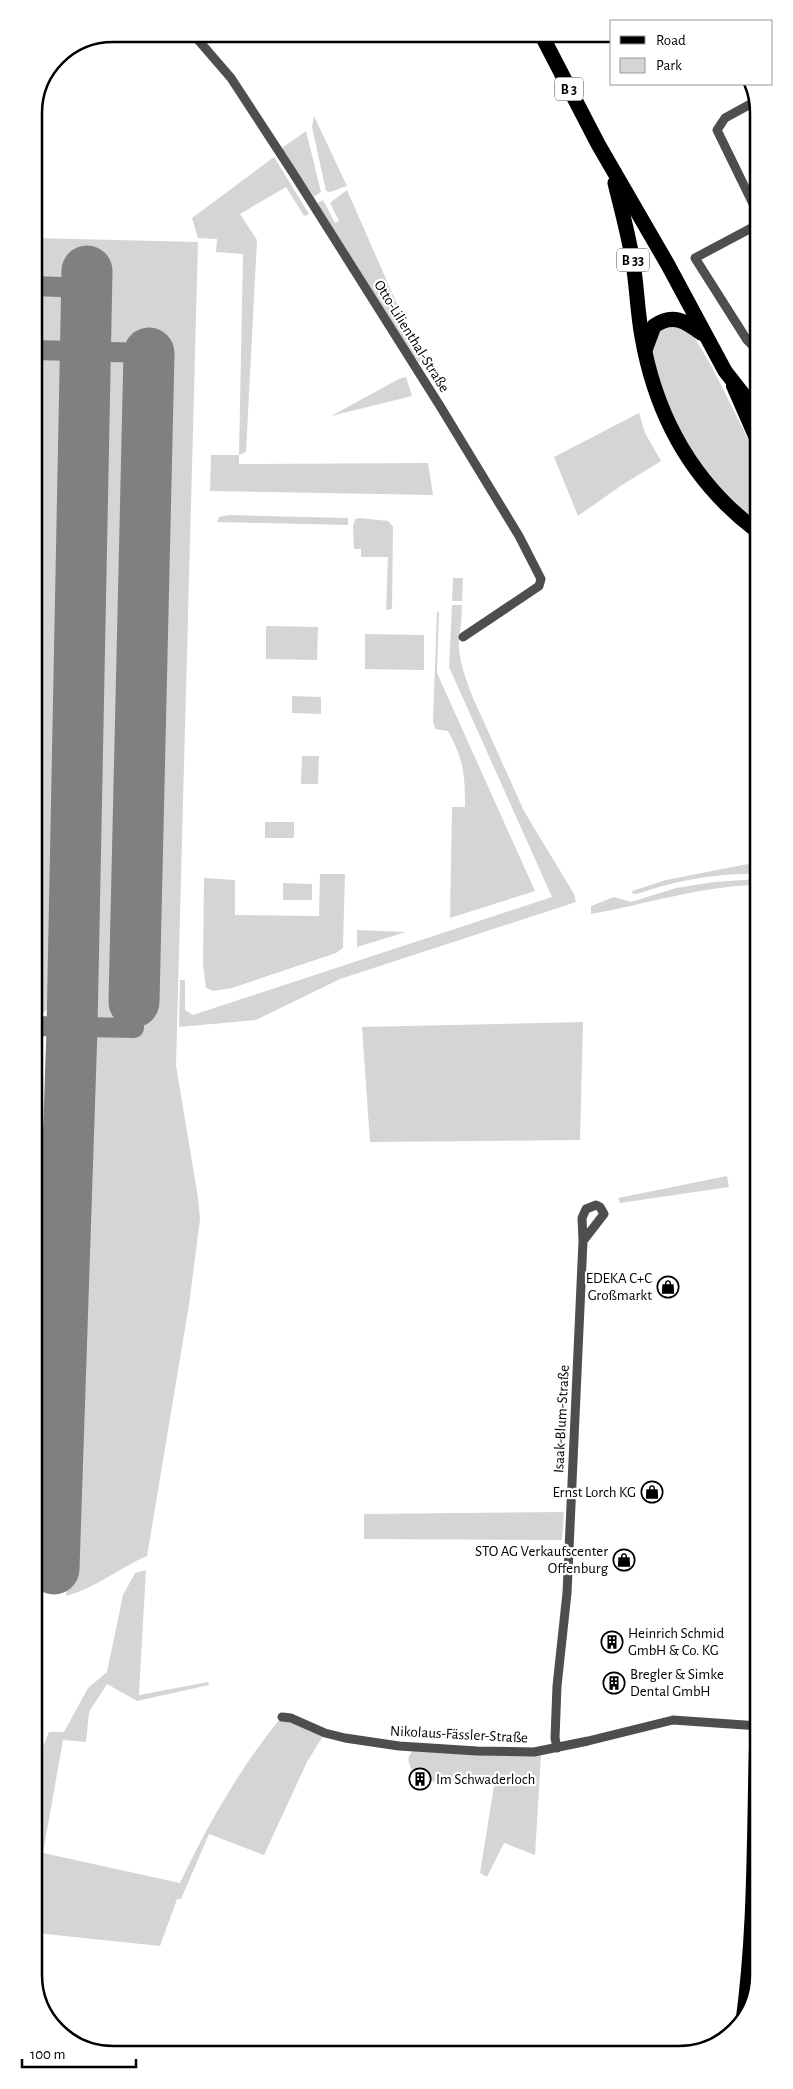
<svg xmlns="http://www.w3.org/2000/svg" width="793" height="2089" font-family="'Alegreya Sans',sans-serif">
<rect width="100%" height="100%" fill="#fff"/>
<g fill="#d5d5d5">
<polygon points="314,116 347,186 330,192 326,191 312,127"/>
<polygon points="306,131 321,192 314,197 282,148"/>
<polygon points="274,157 309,214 304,216 286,187 240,214 257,240 246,452 239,455 239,464 428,463 433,495 210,491 211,455 239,455 243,254 216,252 217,239 198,238 192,218"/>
<polygon points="347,190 422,361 419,362 413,355 317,203 323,200 335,223 339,221 330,203"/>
<path d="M34,238l164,4 -22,823 22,133 2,21 -11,86 -42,251c-28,12 -51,32 -81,40l12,-395 20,-934h-22l-1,18 -41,-1z"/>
<polygon points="34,288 75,290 74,340 70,345 34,346"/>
<polygon points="668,322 689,328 713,369 752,447 757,461 757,523 710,481 665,405 652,357 652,335"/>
<path d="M34,355c22,0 37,7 38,30l-14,616 -22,17z"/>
<polygon points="406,377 412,396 331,416 399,379"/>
<polygon points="639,413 645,433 661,461 622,485 578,516 554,457"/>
<polygon points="229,515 348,518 348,525 217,522 219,517"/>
<polygon points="360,518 388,521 393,527 392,609 386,610 388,557 361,557 361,549 354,549 353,526 355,519"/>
<polygon points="453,578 463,578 462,601 452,601"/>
<path d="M452,605h10c0,13 -2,24 -3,36 -2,16 9,44 15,59l50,111 50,83 2,8 -236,77 -84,41 -77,7 1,-47h5v30l8,5 359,-118 -103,-230z"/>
<path d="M437,611l2,1 -2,61 98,218 -85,27 2,-111h13c0,-32 -1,-47 -17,-76l-13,-2 -2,-8z"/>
<polygon points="266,626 318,627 317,660 266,659"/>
<polygon points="365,634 424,635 424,670 365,669"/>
<polygon points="292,696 321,697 321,714 292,713"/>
<polygon points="302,756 319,756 318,784 301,784"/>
<rect x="265" y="822" width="29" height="16"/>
<path d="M758,862v12c-42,-1 -82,6 -121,20h-4l-1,-3 34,-11z"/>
<polygon points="320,874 345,874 343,948 336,953 232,988 213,991 206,988 203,965 204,878 235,880 235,915 319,916"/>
<path d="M758,879v6c-57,1 -111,19 -167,29v-8l23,-9 17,5 45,-14 38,-6z"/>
<polygon points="283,883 312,884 312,900 283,900"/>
<polygon points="357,930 406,932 357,947"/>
<polygon points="583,1022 580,1140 370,1142 362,1027"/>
<polygon points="727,1176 729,1187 620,1203 618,1198"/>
<polygon points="564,1512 562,1540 364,1539 364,1514"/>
<path d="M146,1570l-7,125 69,-13 1,3 -72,16 -30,-17 -18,28 -3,30 -23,-2 -20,113 137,30c28,-59 59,-113 99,-163l18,4 26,12 -16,26 -43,93 -55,-21 -28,65h-4l-17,47 -124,-13v-177h3l10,-24h15l24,-44 19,-16 16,-77 12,-22z"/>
<path d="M413,1751l128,4 -6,100 -31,-12 -17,34 -7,-4 14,-87 -68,-5 -3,-9h-10c-4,-8 -8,-14 0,-21z"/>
</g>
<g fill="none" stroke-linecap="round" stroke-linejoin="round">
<g stroke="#808080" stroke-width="20">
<polyline points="34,286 86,288"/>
<polyline points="34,350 149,353"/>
<polyline points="35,1026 134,1028 134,1002"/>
</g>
<g stroke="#808080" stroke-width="51">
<polyline points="134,1002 149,353"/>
<polyline points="54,1569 72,1029 87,271"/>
</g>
<g stroke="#4e4e4e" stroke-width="9">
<polyline points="193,34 231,78 293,173 440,406 519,536 541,579 539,586 463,637"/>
<polyline points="756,101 725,118 717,130 757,212"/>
<polyline points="757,225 695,258 747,340 754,347 757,346"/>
<polyline points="282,1717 291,1718 325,1733 345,1738 399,1746 477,1751 534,1752 588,1741 673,1720 759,1726"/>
<polyline points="557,1748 555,1738 557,1686 567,1593 583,1241 582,1218 586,1209 596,1205 600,1207 604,1214 583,1241"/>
</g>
<g stroke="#000" stroke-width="12">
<polyline points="732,386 757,443"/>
<path d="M741,2025c17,-121 9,-244 18,-365"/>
</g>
<g stroke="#000" stroke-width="15">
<polyline points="541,34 598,144 668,265 725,371 757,412"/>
<path d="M615,183c6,25 13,50 17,74 5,27 5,53 10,80 14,80 50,145 115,194"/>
<path d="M645,350l9,-24c19,-13 31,-5 47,7"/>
</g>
</g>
<defs>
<g id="shop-ring" transform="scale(1.125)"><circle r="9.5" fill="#fff" stroke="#000" stroke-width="1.5"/><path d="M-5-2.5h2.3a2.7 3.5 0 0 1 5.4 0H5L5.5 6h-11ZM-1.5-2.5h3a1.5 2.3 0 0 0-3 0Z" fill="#000"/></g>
<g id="building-ring" transform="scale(1.125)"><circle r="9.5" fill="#fff" stroke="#000" stroke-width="1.5"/><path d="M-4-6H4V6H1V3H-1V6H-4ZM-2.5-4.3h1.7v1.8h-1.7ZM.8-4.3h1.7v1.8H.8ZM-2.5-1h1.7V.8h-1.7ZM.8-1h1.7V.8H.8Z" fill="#000"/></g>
</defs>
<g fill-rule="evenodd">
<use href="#shop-ring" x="668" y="1287"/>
<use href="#shop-ring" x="652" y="1492"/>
<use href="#shop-ring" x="624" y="1560"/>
<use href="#building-ring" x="612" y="1642"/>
<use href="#building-ring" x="614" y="1683"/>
<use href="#building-ring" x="420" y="1779"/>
</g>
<g text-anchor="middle" stroke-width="4.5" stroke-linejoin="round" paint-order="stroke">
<g fill="#fff" stroke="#4c4c4c" stroke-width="1">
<rect x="555" y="77.5" width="28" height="23" rx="4"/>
<rect x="617" y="248.5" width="32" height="23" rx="4"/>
</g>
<g font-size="14" font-weight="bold" fill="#000">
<text x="569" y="94">B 3</text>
<text x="633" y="265">B 33</text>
</g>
<g font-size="15" fill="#000" stroke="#fff">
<text transform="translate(412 336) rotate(58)" y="5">Otto-Lilienthal-Straße</text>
<text transform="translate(561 1419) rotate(-87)" y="5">Isaak-Blum-Straße</text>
<text transform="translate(459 1734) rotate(3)" y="5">Nikolaus-Fässler-Straße</text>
</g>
<g font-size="15" fill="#000" stroke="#fff" text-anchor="end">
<text x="652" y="1283">EDEKA C+C<tspan x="652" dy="17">Großmarkt</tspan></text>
<text x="636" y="1497">Ernst Lorch KG</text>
<text x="608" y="1556">STO AG Verkaufscenter<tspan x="608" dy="17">Offenburg</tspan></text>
<text x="628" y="1638" text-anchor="start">Heinrich Schmid<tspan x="628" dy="17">GmbH &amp; Co. KG</tspan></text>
<text x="630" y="1679" text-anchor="start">Bregler &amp; Simke<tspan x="630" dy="17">Dental GmbH</tspan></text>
<text x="436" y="1784" text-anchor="start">Im Schwaderloch</text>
</g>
</g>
<path d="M0 0H793V2089H0ZM113 42H679A71 71 0 0 1 750 113V1975A71 71 0 0 1 679 2046H113A71 71 0 0 1 42 1975V113A71 71 0 0 1 113 42Z" fill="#fff" fill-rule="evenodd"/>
<path fill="none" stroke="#000" stroke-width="2.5" d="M113 42H679A71 71 0 0 1 750 113V1975A71 71 0 0 1 679 2046H113A71 71 0 0 1 42 1975V113A71 71 0 0 1 113 42Z"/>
<rect x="610" y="20" width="162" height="65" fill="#ffffff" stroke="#999999"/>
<rect x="620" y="36" width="25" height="8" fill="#000000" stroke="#999999"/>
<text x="656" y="45" font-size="15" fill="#000000">Road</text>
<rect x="620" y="58" width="25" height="15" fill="#d5d5d5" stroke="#999999"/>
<text x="656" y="70" font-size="15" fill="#000000">Park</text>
<path d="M22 2059v8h114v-8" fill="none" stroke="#000000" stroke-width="2.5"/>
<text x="30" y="2059" font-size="15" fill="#000000" stroke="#ffffff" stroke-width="4" paint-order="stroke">100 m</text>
</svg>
